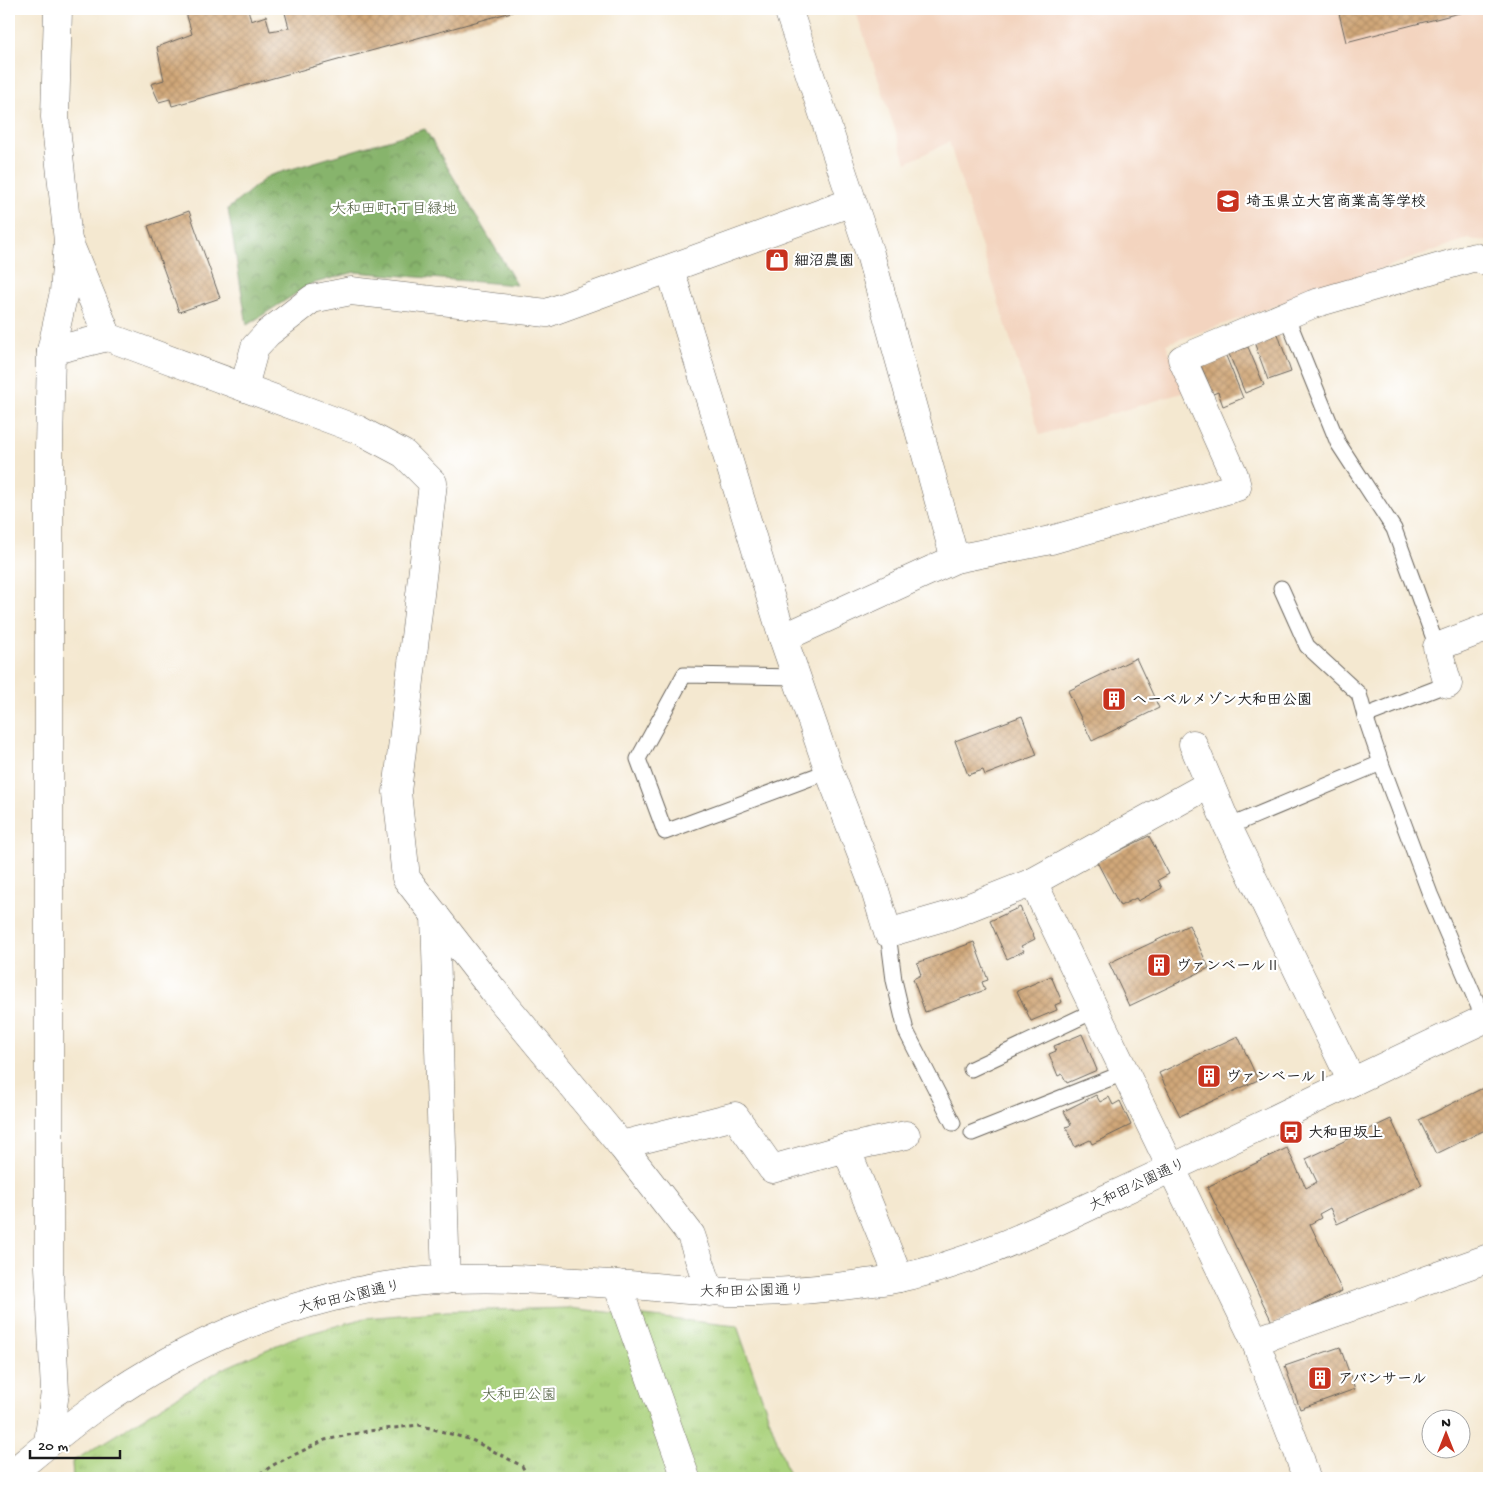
<svg xmlns="http://www.w3.org/2000/svg" width="1498" height="1487" font-family="'Gochi Hand','Klee One',sans-serif">
<defs>
<pattern id="forest-crowns" width="20" height="18" patternUnits="userSpaceOnUse" patternTransform="scale(1.25)"><rect width="20" height="18" fill="#87b46c"/><path d="M2 6a3 3 0 1 1 6 0M12 15a3 3 0 1 1 6 0" fill="none" stroke="#6e9258"/></pattern>
<pattern id="park-tufts" width="24" height="20" patternUnits="userSpaceOnUse" patternTransform="scale(1.25)"><rect width="24" height="20" fill="#aad27d"/><path d="M3 7l-1-3M5 7V3M7 7l1-3M15 17l-1-3M17 17v-4M19 17l1-3" fill="none" stroke="#92b46b"/></pattern>
<pattern id="building-cross-hatch" width="8" height="8" patternUnits="userSpaceOnUse" patternTransform="scale(1.25)"><rect width="8" height="8" fill="#d0a779"/><path d="M0 0l8 8M0 8l8-8" fill="none" stroke="#b28f68"/></pattern>
</defs>
<rect width="100%" height="100%" fill="#fff"/>
<filter id="ink" filterUnits="userSpaceOnUse"><feTurbulence type="fractalNoise" baseFrequency=".02" numOctaves="2"/><feDisplacementMap in="SourceGraphic" scale="10" xChannelSelector="R" yChannelSelector="G"/><feConvolveMatrix kernelMatrix="1 2 1 2 8 2 1 2 1" color-interpolation-filters="sRGB"/></filter>
<filter id="wash" filterUnits="userSpaceOnUse"><feTurbulence type="fractalNoise" baseFrequency=".0096" numOctaves="4" result="noise"/><feDisplacementMap in="SourceGraphic" scale="20" xChannelSelector="R" yChannelSelector="G"/><feGaussianBlur stdDeviation="1.12" result="paint"/><feColorMatrix in="noise" values="0 0 0 0 0 0 0 0 0 0 0 0 0 0 0 0 0 1.4 0 .05"/><feComposite in="paint" operator="in"/></filter>
<g filter="url(#wash)">
<rect width="100%" height="100%" fill="#f4e8d0"/>
<polygon fill="#f3d4bf" points="855,9 1489,9 1489,241 1467,239 1166,344 1185,392 1040,435 949,142 906,163"/>
<polygon fill="url(#forest-crowns)" stroke="#526844" points="425,129 517,285 355,272 311,284 247,325 228,209 268,176"/>
<polygon fill="url(#park-tufts)" stroke="#63774c" points="569,1308 737,1326 790,1478 73,1478 72,1462 220,1370 293,1338 365,1318 447,1311"/>
<g id="blocks">
<g fill="url(#building-cross-hatch)">
<polygon points="185,9 248,9 251,21 266,16 270,31 289,28 284,9 514,9 515,11 172,106 170,99 159,102 151,84 164,80 157,47 192,34"/>
<polygon points="1338,9 1475,9 1346,42"/>
<polygon points="189,211 220,298 179,312 148,226"/>
<polygon points="1278,334 1291,372 1268,380 1254,342"/>
<polygon points="1248,347 1264,385 1245,393 1229,354"/>
<polygon points="1224,351 1243,398 1223,406 1218,392 1213,394 1199,361"/>
<polygon points="1136,658 1159,708 1092,741 1068,691"/>
<polygon points="1022,716 1037,755 985,775 983,770 968,775 955,741"/>
<polygon points="1149,836 1169,874 1158,880 1162,888 1138,901 1136,898 1120,906 1097,862"/>
<polygon points="1020,907 1035,939 1021,946 1024,951 1007,959 990,921"/>
<polygon points="1189,925 1209,968 1129,1006 1109,963"/>
<polygon points="974,942 988,980 982,982 985,990 925,1012 913,979 921,975 917,963"/>
<polygon points="1051,976 1062,1002 1055,1005 1057,1010 1031,1021 1017,991"/>
<polygon points="1082,1034 1097,1070 1067,1083 1062,1074 1058,1076 1049,1054 1056,1051 1054,1046"/>
<polygon points="1238,1036 1258,1080 1180,1116 1159,1073"/>
<polygon points="1489,1085 1489,1128 1436,1154 1419,1120"/>
<polygon points="1096,1095 1100,1102 1109,1097 1113,1105 1120,1101 1131,1125 1092,1144 1090,1140 1075,1147 1066,1127 1071,1125 1064,1111"/>
<polygon points="1391,1119 1422,1185 1337,1224 1330,1208 1319,1214 1321,1218 1310,1224 1342,1291 1273,1324 1207,1187 1287,1148 1306,1188 1317,1182 1306,1159"/>
<polygon points="1340,1347 1355,1389 1300,1409 1285,1366"/>
</g>
</g>
</g>
<g filter="url(#ink)">
<use href="#blocks" fill-opacity="0" stroke="#68635b" stroke-width="1"/>
<g fill="none" stroke-linecap="round" stroke-linejoin="round">
<g stroke="#68635b" stroke-width="17">
<g id="service">
<polyline points="1286,315 1338,443 1394,529 1437,647"/>
<polyline points="1281,588 1307,646 1359,694 1365,716"/>
<polyline points="797,677 684,675 638,759 665,832 829,771"/>
<polyline points="1381,763 1365,716 1448,684"/>
<polyline points="1228,827 1381,763 1430,894 1484,1019"/>
<polyline points="888,933 894,980 906,1031 953,1123"/>
<polyline points="971,1069 1096,1010"/>
<polyline points="972,1133 1126,1072"/>
</g>
</g>
<g stroke="#68635b" stroke-width="29">
<g id="minor">
<polyline points="788,9 870,254 955,559"/>
<polyline points="70,245 108,337 359,430 404,454 433,483 397,792 406,878 493,990 621,1145 691,1235 710,1292"/>
<polyline points="670,269 783,638 829,771 873,884 888,933 947,916 1033,882 1255,1341 1298,1452 1306,1478"/>
<polyline points="51,351 108,337"/>
<polyline points="244,387 255,347 268,333 312,299 351,291 547,313 852,202"/>
<polyline points="783,638 955,559 1051,540 1237,487 1234,475 1182,359 1313,304 1475,257 1489,263"/>
<polyline points="1448,684 1437,647 1489,627"/>
<polyline points="1193,744 1228,827 1352,1082"/>
<polyline points="1033,882 1210,784"/>
<polyline points="435,915 446,1280"/>
<polyline points="621,1145 735,1116 772,1169 846,1148 899,1278"/>
<polyline points="846,1148 906,1135"/>
<polyline points="617,1284 686,1478"/>
<polyline points="1255,1341 1489,1258"/>
<polyline points="48,1443 55,1392 49,1267 49,448 51,351 64,292 68,241 55,117 58,9"/>
</g>
</g>
<g stroke="#68635b" stroke-width="29">
<path id="tertiary" d="M9,1476c29,-24 57,-48 88,-70 93,-66 202,-110 316,-124 66,-7 133,-2 199,2 32,1 64,6 96,7 50,3 101,0 151,-7 13,-2 27,-3 40,-6 75,-15 145,-51 215,-83 126,-58 250,-120 375,-178"/>
</g>
<polyline stroke="#68635b" stroke-width="3" stroke-dasharray="4 4" stroke-linecap="butt" points="253,1478 275,1464 325,1440 368,1431 419,1425 472,1440 522,1466 529,1478"/>
<use href="#service" stroke="#fff" stroke-width="15"/>
<use href="#minor" stroke="#fff" stroke-width="28"/>
<use href="#tertiary" stroke="#fff" stroke-width="28"/>
</g>
</g>
<defs>
<g id="school-square" transform="scale(1.25)"><rect x="-9" y="-9" width="18" height="18" rx="4" fill="#c8321e" stroke="#fff"/><path d="M0-5L7-2L0 1L-7-2ZM-4 1L0 2.5L4 1V4Q0 6-4 4Z" fill="#fff"/></g>
<g id="shop-square" transform="scale(1.25)"><rect x="-9" y="-9" width="18" height="18" rx="4" fill="#c8321e" stroke="#fff"/><path d="M-5-2.5h2.3a2.7 3.5 0 0 1 5.4 0H5L5.5 6h-11ZM-1.5-2.5h3a1.5 2.3 0 0 0-3 0Z" fill="#fff"/></g>
<g id="building-square" transform="scale(1.25)"><rect x="-9" y="-9" width="18" height="18" rx="4" fill="#c8321e" stroke="#fff"/><path d="M-4-6H4V6H1V3H-1V6H-4ZM-2.5-4.3h1.7v1.8h-1.7ZM.8-4.3h1.7v1.8H.8ZM-2.5-1h1.7V.8h-1.7ZM.8-1h1.7V.8H.8Z" fill="#fff"/></g>
<g id="bus-square" transform="scale(1.25)"><rect x="-9" y="-9" width="18" height="18" rx="4" fill="#c8321e" stroke="#fff"/><path d="M-5-6H5V4H4V6H2V4H-2V6H-4V4H-5ZM-3.5-4V0h7V-4ZM-3.5 1.2v1.5H-2V1.2ZM2 1.2v1.5H3.5V1.2Z" fill="#fff"/></g>
</defs>
<g fill-rule="evenodd">
<use href="#school-square" x="1228" y="201"/>
<use href="#shop-square" x="777" y="260"/>
<use href="#building-square" x="1114" y="699"/>
<use href="#building-square" x="1159" y="965"/>
<use href="#building-square" x="1209" y="1076"/>
<use href="#bus-square" x="1291" y="1132"/>
<use href="#building-square" x="1320" y="1378"/>
</g>
<g text-anchor="middle" stroke-width="4.5" stroke-linejoin="round" paint-order="stroke">
<g font-size="15" font-weight="bold" fill="#1c1c1c" stroke="#fff" text-anchor="start">
<text x="1246" y="206">埼玉県立大宮商業高等学校</text>
<text x="794" y="265">細沼農園</text>
<text x="1132" y="704">ヘーベルメゾン大和田公園</text>
<text x="1176" y="970">ヴァンベールⅡ</text>
<text x="1226" y="1081">ヴァンベールⅠ</text>
<text x="1308" y="1137">大和田坂上</text>
<text x="1338" y="1383">アバンサール</text>
</g>
<g font-size="15" fill="#4e5c3e" stroke="#fff">
<text x="394" y="213">大和田町1丁目緑地</text>
<text x="519" y="1399">大和田公園</text>
</g>
<g font-size="15" fill="#1c1c1c" stroke="#fff">
<text transform="translate(1137 1184) rotate(-25)" y="5">大和田公園通り</text>
<text transform="translate(752 1290) rotate(-1)" y="5">大和田公園通り</text>
<text transform="translate(349 1296) rotate(-13)" y="5">大和田公園通り</text>
</g>
</g>
<rect width="1498" height="1487" fill="none" stroke="#fff" stroke-width="30"/>
<g transform="translate(1446 1434)"><circle r="24" fill="#ffffff" stroke="#a4a4a4"/>
<path d="M0-4L9 19L0 12L-9 19Z" fill="#c8321e"/>
<text y="-8" font-size="14" font-weight="bold" text-anchor="middle" fill="#1c1c1c">N</text>
</g>
<path d="M30 1450v8h90v-8" fill="none" stroke="#1c1c1c" stroke-width="2.5"/>
<text x="38" y="1450" font-size="15" fill="#1c1c1c" stroke="#ffffff" stroke-width="4" paint-order="stroke">20 m</text>
</svg>
